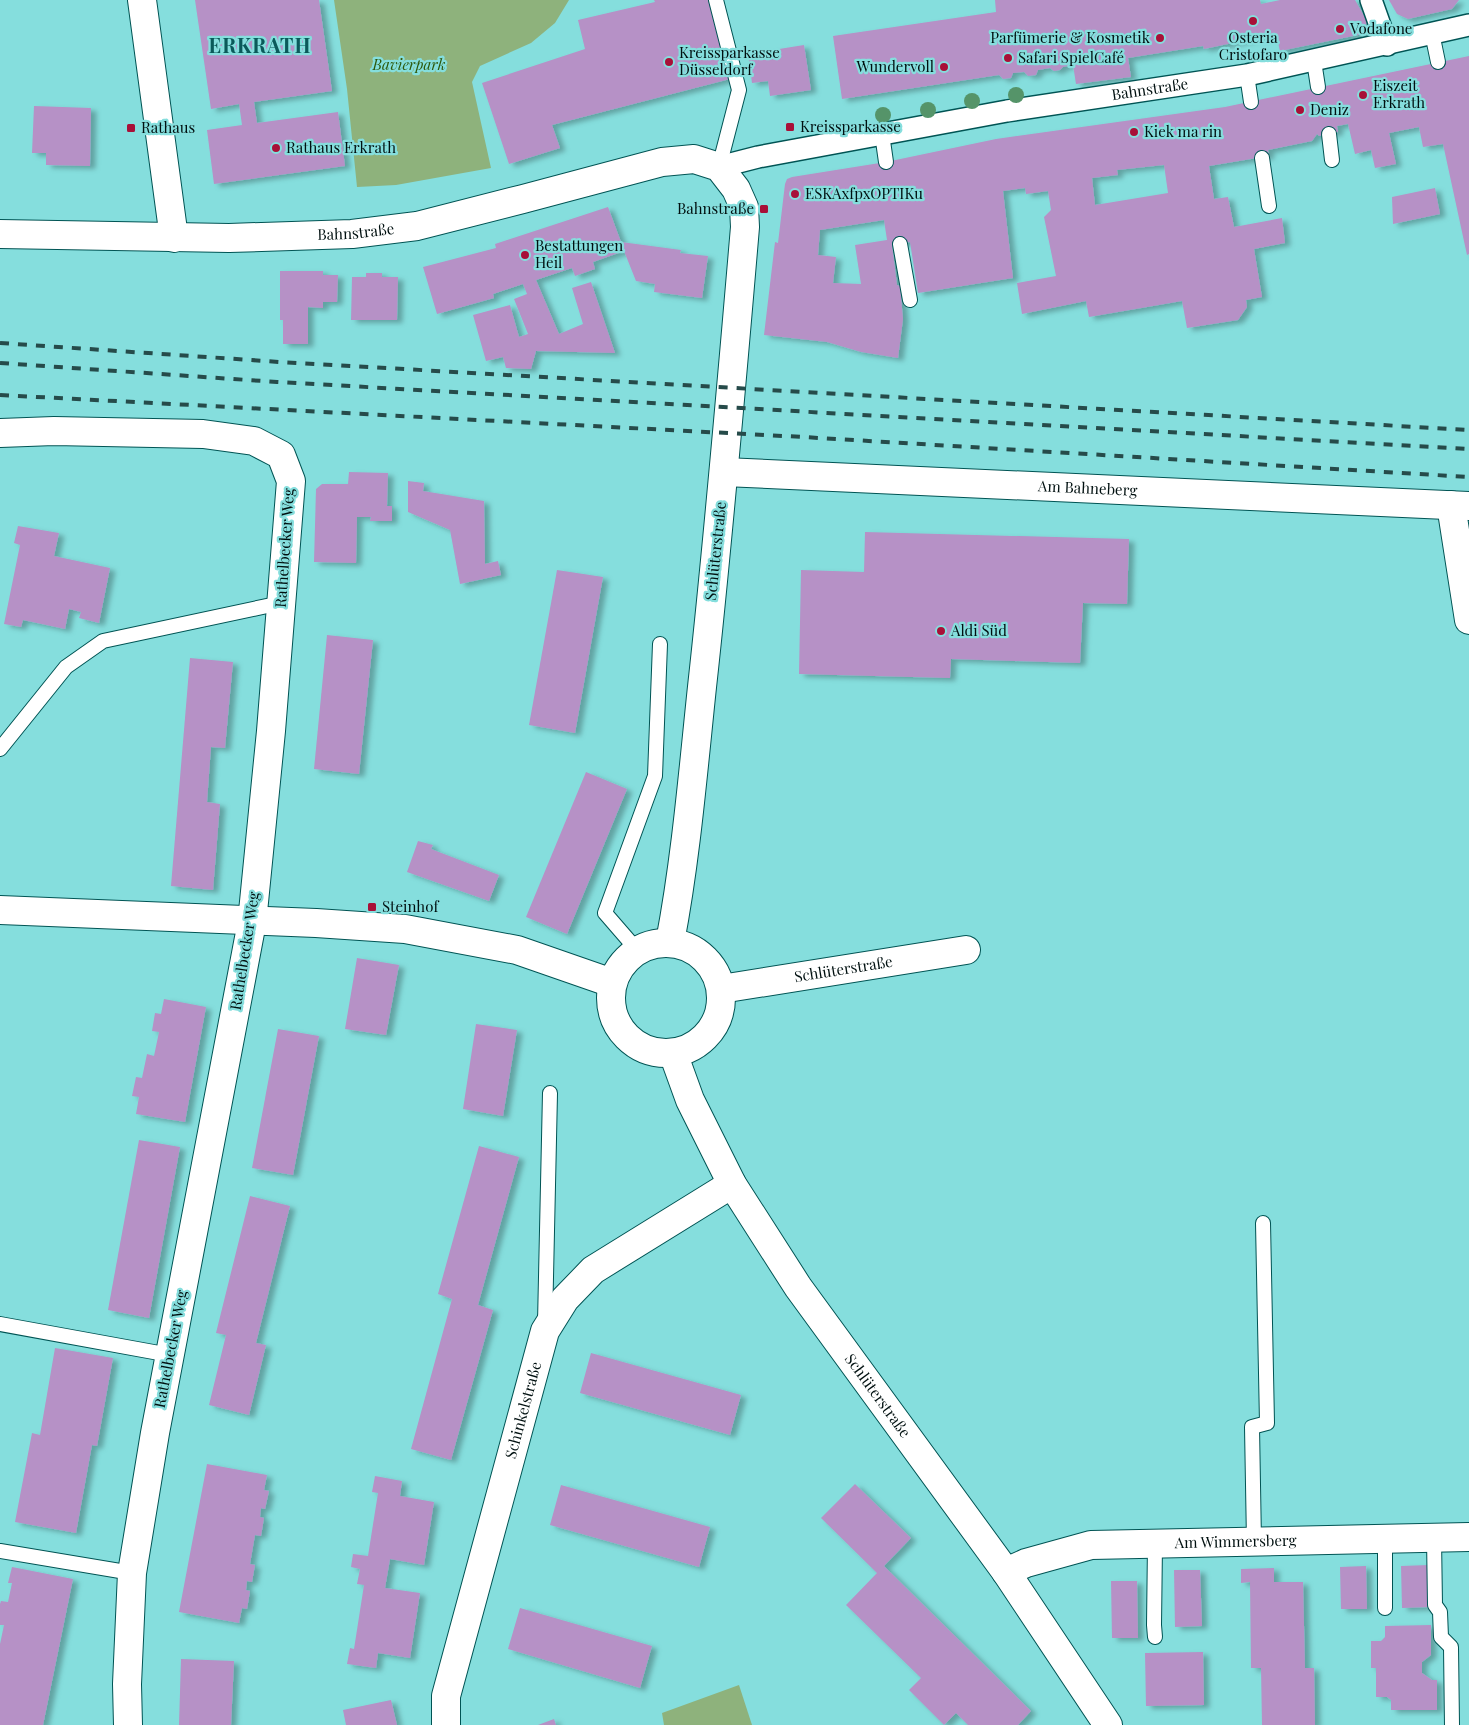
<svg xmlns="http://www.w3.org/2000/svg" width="1469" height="1725" font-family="'Playfair Display',serif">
<defs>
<filter id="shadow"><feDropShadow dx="5.5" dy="3" stdDeviation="2.5" flood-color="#0004"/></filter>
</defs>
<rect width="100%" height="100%" fill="#85dedd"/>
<g fill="#8eb27c">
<polygon points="334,0 569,0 555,23 531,43 480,66 472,82 491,168 396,185 357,187 347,89"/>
<polygon points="739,1685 752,1725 664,1725 662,1713"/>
</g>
<g fill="#b691c6" fill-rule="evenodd" filter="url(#shadow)">
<polygon points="195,0 319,0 332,91 254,102 257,123 338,112 345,166 214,184 207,130 242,125 239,104 211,109"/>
<polygon points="654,0 710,0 730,79 552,125 560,148 509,164 482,83 585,49 578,20 655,2"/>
<polygon points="995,0 1260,0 1261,4 1280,0 1355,0 1367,21 1363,34 1280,51 1276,34 1204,49 1203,46 1128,58 1131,77 1076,84 1073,65 1063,67 1060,70 1054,71 1050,68 1038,70 1036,75 1028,76 1024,72 1013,73 1011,78 1003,79 999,75 842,99 833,36 996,12"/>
<polygon points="1389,0 1459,0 1452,9 1408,19 1397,14"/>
<polygon points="804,45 811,90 770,96 768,81 752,83 748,54"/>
<path d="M1469,56v198l-2,1 -24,-111 -20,3 -4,-20 -30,6 7,31 -21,4 -4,-18 -16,4 -7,-30 -11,2 1,6 -19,4 -2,-2 -5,7 -44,9 1,6 -60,10 5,33 14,-2 6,30 48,-9 3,25 -31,6 8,48 -16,3 1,7 -9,13 -51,8 -5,-27 -93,16 -3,-16 -64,13 -5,-31 39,-7 -12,-59 7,-7 -3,-19 -22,3 -1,-6 -22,3 10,87 -95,15 -8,-51 -18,3 5,40 3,1 3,33 -5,39 -37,-6 -34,-10 -63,-7 11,-93 3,1 7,-59 2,-5 5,-2 94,-15 110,-23 229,-32zM1164,165l4,28 -73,12 -3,-27 26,-3 -1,-5zM884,220l3,20 -32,5 6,39 -28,-1 3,-26 -18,-2 2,-25z"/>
<polygon points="34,106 91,108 90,166 46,165 46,153 32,153"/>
<polygon points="1435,188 1440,214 1393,224 1392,197"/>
<polygon points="608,207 621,242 681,250 680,253 708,256 702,298 654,292 655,284 636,281 624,251 593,262 595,269 575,276 572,268 536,280 559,334 583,324 572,288 591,282 615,353 536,351 531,369 506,368 503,357 486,361 473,315 510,305 519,337 528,334 514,299 527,294 523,284 493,294 494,298 437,314 423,267 496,248 495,244"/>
<polygon points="280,271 323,271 323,275 338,275 337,302 323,302 323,308 308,307 308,344 283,344 283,320 280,320"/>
<polygon points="366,273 382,273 382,277 398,277 397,320 351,320 352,277 366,277"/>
<polygon points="349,472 388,473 387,506 392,506 392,521 370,521 371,517 357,517 356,563 314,562 316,489 322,484 348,484"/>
<polygon points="408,481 424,483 423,491 484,501 485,564 498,561 501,575 460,584 450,530 408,512"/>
<polygon points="18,526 59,533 54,556 110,568 99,623 79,618 81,612 69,609 65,629 23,620 21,627 4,624 20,545 14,543"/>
<polygon points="865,532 1129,539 1127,604 1083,603 1080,663 951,659 950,678 799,674 801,570 864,572"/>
<polygon points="557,570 603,577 575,733 529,725"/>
<polygon points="327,635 373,640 359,774 314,769"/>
<polygon points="190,658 233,662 225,748 211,747 207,802 220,804 213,890 171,886"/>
<polygon points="586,772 627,789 567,934 526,917"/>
<polygon points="418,841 433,845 431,849 499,875 489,901 407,872"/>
<polygon points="357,958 399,965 386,1035 345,1029"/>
<polygon points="164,999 206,1007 185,1122 136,1114 139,1097 132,1096 136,1077 142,1078 147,1054 154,1056 159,1032 152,1031 155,1013 161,1014"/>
<polygon points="476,1024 517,1030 503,1116 463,1109"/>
<polygon points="278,1029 319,1036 293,1175 252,1168"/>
<polygon points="139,1140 180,1147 149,1318 108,1310"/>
<polygon points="479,1146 519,1157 478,1305 493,1310 451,1460 411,1449 452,1299 438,1294"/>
<polygon points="250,1196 290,1206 256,1343 266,1345 249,1415 209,1405 226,1335 216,1333"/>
<polygon points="55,1348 113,1358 97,1446 92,1445 76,1533 15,1522 32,1433 40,1435"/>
<polygon points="591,1353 741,1395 730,1435 580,1393"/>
<polygon points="207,1464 267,1475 264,1490 269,1491 265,1509 261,1508 260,1517 264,1518 261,1536 255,1535 250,1564 255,1565 252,1582 247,1581 246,1590 250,1591 247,1609 242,1608 239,1623 179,1612"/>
<polygon points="375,1476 402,1481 400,1496 434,1502 424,1565 390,1559 385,1588 420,1593 410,1658 378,1653 376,1668 347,1664 350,1648 354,1649 364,1585 357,1584 360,1569 351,1567 353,1554 368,1556 378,1493 372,1492"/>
<polygon points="855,1484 911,1538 884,1566 1031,1711 1018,1725 968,1725 956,1713 944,1725 909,1690 921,1678 846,1605 877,1573 821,1518"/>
<polygon points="561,1485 710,1527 699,1567 550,1525"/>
<polygon points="1429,1565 1430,1607 1402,1608 1401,1566"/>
<polygon points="1366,1566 1367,1609 1341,1609 1340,1567"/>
<polygon points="12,1567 73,1579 43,1725 0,1725 0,1644 4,1625 0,1625 0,1604 1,1601 8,1602 12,1583 8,1583"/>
<polygon points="1274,1568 1274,1582 1303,1582 1305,1668 1314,1668 1315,1725 1262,1725 1261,1668 1251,1668 1250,1582 1241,1583 1241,1569"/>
<polygon points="1174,1570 1200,1570 1202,1626 1175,1627"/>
<polygon points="1111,1581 1137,1581 1138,1638 1112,1638"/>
<polygon points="520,1608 652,1646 640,1688 508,1649"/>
<polygon points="1431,1625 1431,1655 1422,1662 1422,1673 1432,1680 1437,1680 1437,1710 1391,1710 1391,1700 1387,1697 1376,1697 1376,1668 1371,1668 1371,1641 1381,1641 1385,1637 1385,1626"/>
<polygon points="1203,1652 1204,1705 1146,1706 1145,1653"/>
<polygon points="181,1659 234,1661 231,1725 179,1725"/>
<polygon points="391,1700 397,1725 346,1725 343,1710"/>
<polygon points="554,1719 556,1725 538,1725"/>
</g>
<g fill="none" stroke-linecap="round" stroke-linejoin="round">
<g stroke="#005454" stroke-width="16">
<g id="service">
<polyline points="716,0 739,90 719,167"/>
<polyline points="1432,33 1438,62"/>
<polyline points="1314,61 1318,87"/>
<polyline points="1247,75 1251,102"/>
<polyline points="882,134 886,162"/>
<polyline points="1329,134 1332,160"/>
<polyline points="1262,158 1269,206"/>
<polyline points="900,244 910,300"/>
<polyline points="0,749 66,667 103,641 281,603"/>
<polyline points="637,950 605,913 655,776 660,644"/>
<polyline points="545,1323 550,1093"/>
<polyline points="0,1324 170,1355"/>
<polyline points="1434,1538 1435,1605 1440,1612 1441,1637 1451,1647 1452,1725"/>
<polyline points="1254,1542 1252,1427 1267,1423 1263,1223"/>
<polyline points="1155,1544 1154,1625 1155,1637"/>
<polyline points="0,1551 132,1573"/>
<polyline points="1385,1608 1385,1538"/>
</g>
</g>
<g stroke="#005454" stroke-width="24">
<g id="pedestrian">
<polyline points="1371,0 1387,45"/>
<path id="s1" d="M719,167l39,-10 249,-46 240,-36 222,-50"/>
</g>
</g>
<g stroke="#005454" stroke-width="30">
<g id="minor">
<polyline points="142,0 174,238"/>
<polyline points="0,433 54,431 203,434 254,441 281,455 291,481 271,731 252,922 155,1433 132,1573 127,1684 128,1725"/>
<path id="s2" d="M724,472l745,34"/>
<polyline points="1451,505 1469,620"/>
<polyline points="0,910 316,923 405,929 517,950 612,983"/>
<path id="s3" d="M721,989l245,-39"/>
<path id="s4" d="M1006,1572l20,-9 65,-18 378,-8"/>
<path id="s5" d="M446,1725v-29l99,-365 20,-32 28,-29 139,-86"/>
</g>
</g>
<g stroke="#005454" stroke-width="30">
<g id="tertiary">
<path id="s6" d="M0,234l229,4 123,-4 65,-8 106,-27 139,-37 32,-3 25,8 17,22 8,18 1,20c-13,153 -26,306 -43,460 -9,85 -16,171 -32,255"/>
<circle cx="666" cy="998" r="55"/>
<path id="s7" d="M673,1053l17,47 42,84 66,103 208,285 102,153"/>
</g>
</g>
<use href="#service" stroke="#fff" stroke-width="14"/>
<use href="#pedestrian" stroke="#fff" stroke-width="21"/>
<use href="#minor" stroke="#fff" stroke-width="28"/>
<use href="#tertiary" stroke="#fff" stroke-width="28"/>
<g stroke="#264b4a" stroke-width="4" stroke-dasharray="9 9" stroke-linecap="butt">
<polyline points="0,343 280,362 1469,430"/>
<polyline points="0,363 277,382 1469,449"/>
<polyline points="0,395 803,437 1469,477"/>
</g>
</g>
<g fill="#559469">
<circle cx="1016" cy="95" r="8"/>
<circle cx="972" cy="101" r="8"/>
<circle cx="928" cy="110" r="8"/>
<circle cx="883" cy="115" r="8"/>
</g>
<g fill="#a81038" stroke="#85dedd" stroke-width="2">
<circle cx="1253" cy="21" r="5"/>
<circle cx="1340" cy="29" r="5"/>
<circle cx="1160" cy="38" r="5"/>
<circle cx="1008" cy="58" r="5"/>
<circle cx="669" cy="62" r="5"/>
<circle cx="944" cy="67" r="5"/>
<circle cx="1363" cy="95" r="5"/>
<circle cx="1300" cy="110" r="5"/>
<rect x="785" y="122" width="10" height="10" rx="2.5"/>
<rect x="126" y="123" width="10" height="10" rx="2.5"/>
<circle cx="1134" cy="132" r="5"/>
<circle cx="276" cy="148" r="5"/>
<circle cx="795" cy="194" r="5"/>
<rect x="759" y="204" width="10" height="10" rx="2.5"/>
<circle cx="525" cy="255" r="5"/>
<circle cx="941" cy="631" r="5"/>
<rect x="367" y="902" width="10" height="10" rx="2.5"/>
</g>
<g text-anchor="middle" stroke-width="4.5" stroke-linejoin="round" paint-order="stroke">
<g font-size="15" fill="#001010" stroke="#85dedd" text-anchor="start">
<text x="1350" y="34">Vodafone</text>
<text x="1150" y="43" text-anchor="end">Parfümerie &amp; Kosmetik</text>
<text x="1253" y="43" text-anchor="middle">Osteria<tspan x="1253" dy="17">Cristofaro</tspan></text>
<text x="679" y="58">Kreissparkasse<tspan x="679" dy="17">Düsseldorf</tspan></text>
<text x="1018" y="63">Safari SpielCafé</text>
<text x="934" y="72" text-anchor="end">Wundervoll</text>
<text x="1373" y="91">Eiszeit<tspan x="1373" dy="17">Erkrath</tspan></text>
<text x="1310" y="115">Deniz</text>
<text x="800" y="132">Kreissparkasse</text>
<text x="141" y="133">Rathaus</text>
<text x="1144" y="137">Kiek ma rin</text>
<text x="286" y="153">Rathaus Erkrath</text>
<text x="805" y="199">ESKAxfpxOPTIKu</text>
<text x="754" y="214" text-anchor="end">Bahnstraße</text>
<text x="535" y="251">Bestattungen<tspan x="535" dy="17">Heil</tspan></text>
<text x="951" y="636">Aldi Süd</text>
<text x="382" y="912">Steinhof</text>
</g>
<g font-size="15" font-style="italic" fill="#2d580a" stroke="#85dedd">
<text x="409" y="70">Bavierpark</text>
</g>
<g font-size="15" fill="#001010" stroke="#85dedd">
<text dy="5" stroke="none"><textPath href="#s1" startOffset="438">Bahnstraße</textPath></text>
<text dy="5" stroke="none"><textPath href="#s6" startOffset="356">Bahnstraße</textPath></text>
<text dy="5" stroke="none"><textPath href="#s2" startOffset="364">Am Bahneberg</textPath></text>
<text transform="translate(285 548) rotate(-86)" y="5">Rathelbecker Weg</text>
<text transform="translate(716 551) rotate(-84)" y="5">Schlüterstraße</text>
<text transform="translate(245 951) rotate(-81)" y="5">Rathelbecker Weg</text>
<text dy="5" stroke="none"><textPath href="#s3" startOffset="124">Schlüterstraße</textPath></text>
<text transform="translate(171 1349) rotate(-79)" y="5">Rathelbecker Weg</text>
<text dy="5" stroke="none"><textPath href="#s7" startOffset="401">Schlüterstraße</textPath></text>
<text dy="5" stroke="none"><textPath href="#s5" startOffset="325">Schinkelstraße</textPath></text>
<text dy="5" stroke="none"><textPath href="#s4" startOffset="234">Am Wimmersberg</textPath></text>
</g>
<g font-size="20" font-weight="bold" letter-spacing="1" fill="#0b5a5a" stroke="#85dedd">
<text x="260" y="53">ERKRATH</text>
</g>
</g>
</svg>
